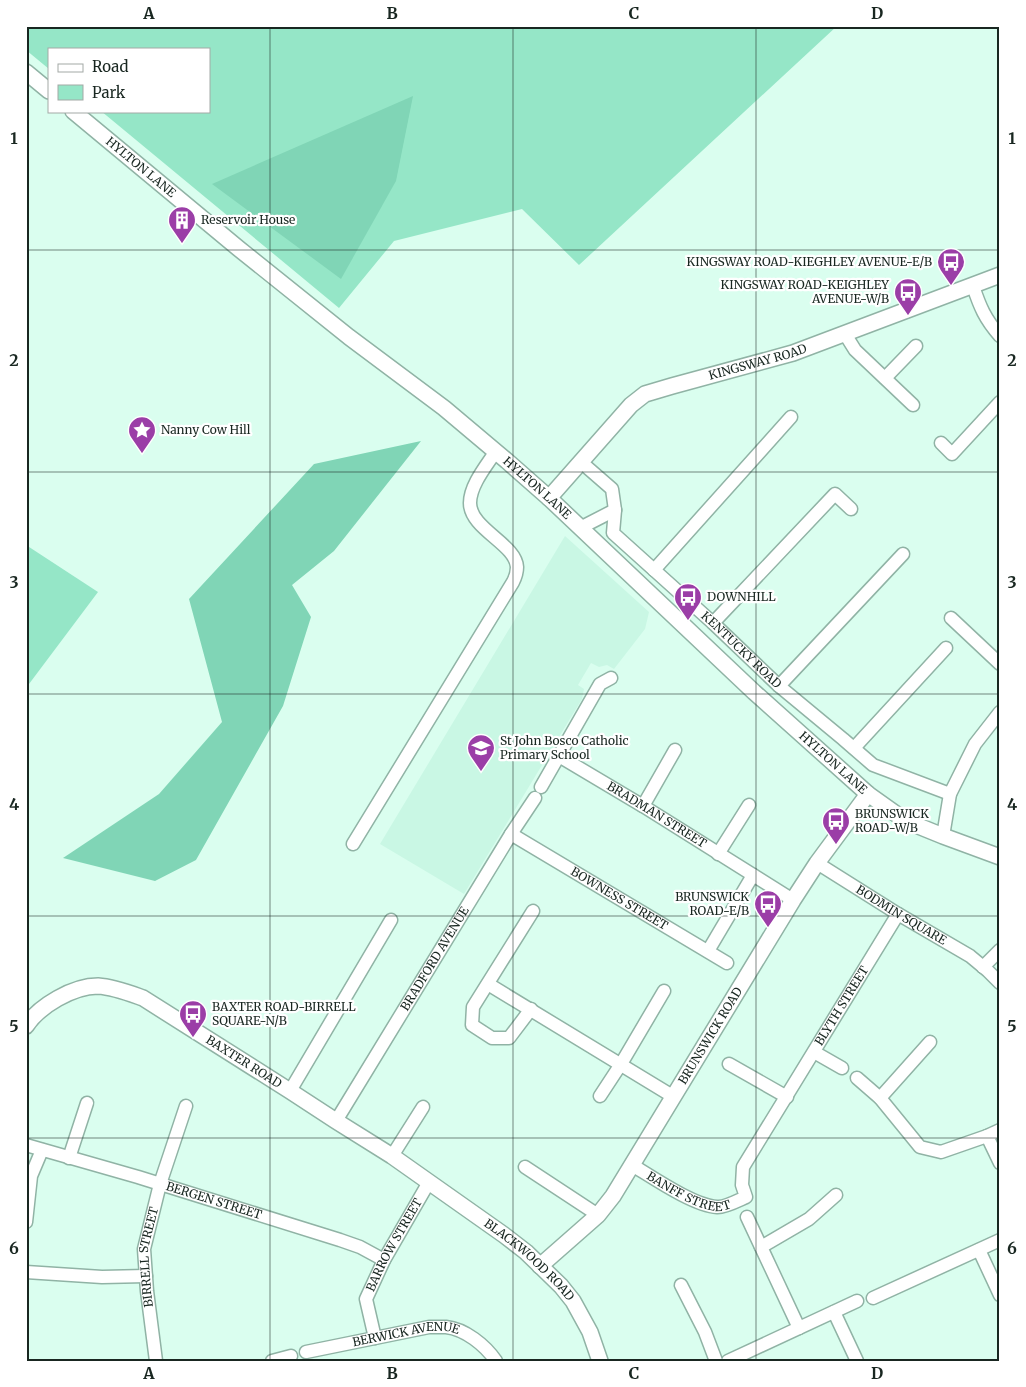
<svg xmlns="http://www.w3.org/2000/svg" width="1026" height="1387" font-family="Merriweather,serif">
<rect width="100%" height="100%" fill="#dafeef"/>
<polygon fill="#c9f7e4" points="565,536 649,612 645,629 614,669 607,665 599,667 591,663 578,685 584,689 582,699 464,894 380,844"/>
<g fill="#95e6c7">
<polygon points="26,26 837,26 579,265 522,209 394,241 339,308 101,111 209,111 209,49 49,49 49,69 26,50"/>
<polygon points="26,545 98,592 26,688"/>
</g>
<g fill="#80d5b6">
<polygon points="413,96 396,181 341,279 212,184"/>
<polygon points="421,441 334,551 292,585 311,617 283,706 196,860 155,881 63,858 159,794 222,722 189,599 314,464"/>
</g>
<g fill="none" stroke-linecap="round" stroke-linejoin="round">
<g stroke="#90b3a5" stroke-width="15">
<g id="minor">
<path d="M973,286c7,21 12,33 27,50"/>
<polyline points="845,334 855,350 913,405"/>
<polyline points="885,378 916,346"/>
<polyline points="941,443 952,454 1000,402"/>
<path id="s1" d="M581,462l31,27 3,21 -2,23 100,90 66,63 64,53 30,26 77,29"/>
<polyline points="580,528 615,510"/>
<polyline points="654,570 791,417"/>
<polyline points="951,618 1000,664"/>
<polyline points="713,623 835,494 851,509"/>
<polyline points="779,686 903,554"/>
<polyline points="854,748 946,648"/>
<path id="s2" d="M559,756l84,50 150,94"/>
<polyline points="541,787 600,684 611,678"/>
<polyline points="643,806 675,750"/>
<path id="s3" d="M511,834l216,129"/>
<polyline points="943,836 950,794 975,744 1000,712"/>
<path d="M353,844l160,-262c2,-4 4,-10 4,-15 -1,-23 -47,-38 -47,-64 0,-18 17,-38 26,-52"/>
<polyline points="718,854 749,805"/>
<path id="s4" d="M817,863l81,51 72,42 18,15 12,12"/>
<polyline points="708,951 753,875"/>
<polyline points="983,967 1000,950"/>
<polyline points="488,984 674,1097"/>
<polyline points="531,1009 509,1038 492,1038 472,1025 473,1007 533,911"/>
<polyline points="814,1052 842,1068"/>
<polyline points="729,1064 787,1097"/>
<polyline points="857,1078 880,1098 920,1147 941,1152 987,1136 1000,1130"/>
<polyline points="290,1091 391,920"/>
<polyline points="600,1096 621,1064 664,991"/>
<polyline points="880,1098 930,1042"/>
<path id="s5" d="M336,1121l175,-287 24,-36"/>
<polyline points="987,1136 1000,1163"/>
<path id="s6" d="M26,1145l112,32 202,63 20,7 24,13"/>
<polyline points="392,1156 423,1107"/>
<polyline points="69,1158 87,1103"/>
<path id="s7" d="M632,1165c20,12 62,41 85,42 7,1 22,-7 29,-10l-4,-12 1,-18 155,-253"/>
<polyline points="525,1167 598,1215"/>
<polyline points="747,1217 799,1328"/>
<polyline points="26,1222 31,1176 42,1150"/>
<polyline points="761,1247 809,1219 836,1195"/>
<polyline points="979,1250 1000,1295"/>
<polyline points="26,1272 102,1277 146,1276"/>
<polyline points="681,1285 705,1332 716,1361"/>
<polyline points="873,1298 1000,1240"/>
<polyline points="834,1312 857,1361"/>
<path id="s8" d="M375,1338l-9,-39 18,-39 45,-78"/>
<path id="s9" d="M306,1352l123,-25c6,0 11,0 17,0 19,2 39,18 50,34"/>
<path id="s10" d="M156,1361l-9,-70 -3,-42 16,-65 26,-78"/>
<polyline points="272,1361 291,1356"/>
<polyline points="728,1361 857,1301"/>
</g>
</g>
<g stroke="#90b3a5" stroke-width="18">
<g id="tertiary">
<polyline points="26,72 49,91"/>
<path id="s11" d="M73,111l165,137 111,89 95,71 63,53 42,37 205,194 114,102 38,27 37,15 57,21"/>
<path id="s12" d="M549,498l82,-93 14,-11 27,-8 121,-33 207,-78"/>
<path id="s13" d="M26,1026c13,-20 47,-40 72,-40 16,1 31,7 45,12l147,93 46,30 56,35 112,79 22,17 35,34 12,15 17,31 10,29"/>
<path id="s14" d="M540,1266l58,-51 15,-19 180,-296 24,-37 51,-69"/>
</g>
</g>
<use href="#minor" stroke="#fff" stroke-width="12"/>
<use href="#tertiary" stroke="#fff" stroke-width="15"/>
</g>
<path fill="none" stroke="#192721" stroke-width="1" stroke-opacity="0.55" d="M270,26v1335M513,26v1335M756,26v1335M26,250h974M26,472h974M26,694h974M26,916h974M26,1138h974"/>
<defs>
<g id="building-pin" transform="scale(1.4375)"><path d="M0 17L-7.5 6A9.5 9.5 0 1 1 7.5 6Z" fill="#9b3ea7" stroke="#fff"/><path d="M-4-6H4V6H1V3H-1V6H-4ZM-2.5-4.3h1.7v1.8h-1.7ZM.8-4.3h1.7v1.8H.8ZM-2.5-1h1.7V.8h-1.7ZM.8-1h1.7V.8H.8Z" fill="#fff"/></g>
<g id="bus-pin" transform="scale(1.4375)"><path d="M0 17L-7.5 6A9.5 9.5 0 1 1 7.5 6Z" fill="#9b3ea7" stroke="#fff"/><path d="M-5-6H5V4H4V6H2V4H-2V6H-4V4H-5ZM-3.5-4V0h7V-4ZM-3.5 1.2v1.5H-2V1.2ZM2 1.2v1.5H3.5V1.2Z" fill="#fff"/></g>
<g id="sight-pin" transform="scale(1.4375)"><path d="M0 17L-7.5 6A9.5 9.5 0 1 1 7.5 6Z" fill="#9b3ea7" stroke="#fff"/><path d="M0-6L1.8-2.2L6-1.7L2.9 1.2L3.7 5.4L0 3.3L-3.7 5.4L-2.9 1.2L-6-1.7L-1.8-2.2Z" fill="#fff"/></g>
<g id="school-pin" transform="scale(1.4375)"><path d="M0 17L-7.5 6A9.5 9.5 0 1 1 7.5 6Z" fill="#9b3ea7" stroke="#fff"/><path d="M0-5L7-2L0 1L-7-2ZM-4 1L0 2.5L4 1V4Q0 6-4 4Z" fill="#fff"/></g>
</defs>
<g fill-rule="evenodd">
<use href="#building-pin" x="182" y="220"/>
<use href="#bus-pin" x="951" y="262"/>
<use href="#bus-pin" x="908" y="292"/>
<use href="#sight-pin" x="142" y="430"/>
<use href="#bus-pin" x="688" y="597"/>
<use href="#school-pin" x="481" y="748"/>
<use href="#bus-pin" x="836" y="821"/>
<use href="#bus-pin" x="768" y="904"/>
<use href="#bus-pin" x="193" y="1014"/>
</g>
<g text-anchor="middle" stroke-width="4.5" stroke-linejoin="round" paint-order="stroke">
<g font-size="12" fill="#192721" stroke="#fff">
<text dy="4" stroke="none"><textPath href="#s11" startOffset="88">HYLTON LANE</textPath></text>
<text dy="4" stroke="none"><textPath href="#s12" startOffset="259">KINGSWAY ROAD</textPath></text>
<text dy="4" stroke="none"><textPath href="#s11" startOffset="598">HYLTON LANE</textPath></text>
<text dy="4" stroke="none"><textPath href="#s1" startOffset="259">KENTUCKY ROAD</textPath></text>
<text dy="4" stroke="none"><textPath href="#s11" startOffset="1002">HYLTON LANE</textPath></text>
<text dy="4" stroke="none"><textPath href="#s2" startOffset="114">BRADMAN STREET</textPath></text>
<text dy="4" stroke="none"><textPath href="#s3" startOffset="126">BOWNESS STREET</textPath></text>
<text dy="4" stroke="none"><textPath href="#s4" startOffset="99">BODMIN SQUARE</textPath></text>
<text dy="4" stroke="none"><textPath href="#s5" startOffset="190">BRADFORD AVENUE</textPath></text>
<text dy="4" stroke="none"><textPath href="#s7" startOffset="346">BLYTH STREET</textPath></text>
<text dy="4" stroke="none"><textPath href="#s14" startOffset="289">BRUNSWICK ROAD</textPath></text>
<text dy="4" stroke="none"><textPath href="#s13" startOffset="251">BAXTER ROAD</textPath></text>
<text dy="4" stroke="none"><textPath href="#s7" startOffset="64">BANFF STREET</textPath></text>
<text dy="4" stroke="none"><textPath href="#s6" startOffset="196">BERGEN STREET</textPath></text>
<text dy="4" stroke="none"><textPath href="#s8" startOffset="101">BARROW STREET</textPath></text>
<text dy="4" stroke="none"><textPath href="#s10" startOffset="105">BIRRELL STREET</textPath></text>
<text dy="4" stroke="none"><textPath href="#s13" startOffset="599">BLACKWOOD ROAD</textPath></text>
<text dy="4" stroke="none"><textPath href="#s9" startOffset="102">BERWICK AVENUE</textPath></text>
</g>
<g font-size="12" fill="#192721" stroke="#fff" text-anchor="start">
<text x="201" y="224">Reservoir House</text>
<text x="932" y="266" text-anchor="end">KINGSWAY ROAD-KIEGHLEY AVENUE-E/B</text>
<text x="889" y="289" text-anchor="end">KINGSWAY ROAD-KEIGHLEY<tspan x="889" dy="14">AVENUE-W/B</tspan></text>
<text x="161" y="434">Nanny Cow Hill</text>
<text x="707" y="601">DOWNHILL</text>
<text x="500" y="745">St John Bosco Catholic<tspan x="500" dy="14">Primary School</tspan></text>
<text x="855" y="818">BRUNSWICK<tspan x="855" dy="14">ROAD-W/B</tspan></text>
<text x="749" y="901" text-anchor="end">BRUNSWICK<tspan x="749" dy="14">ROAD-E/B</tspan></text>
<text x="212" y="1011">BAXTER ROAD-BIRRELL<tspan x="212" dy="14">SQUARE-N/B</tspan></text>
</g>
</g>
<rect width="1026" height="1387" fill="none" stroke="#ffffff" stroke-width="55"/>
<rect x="48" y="48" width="162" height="65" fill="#ffffff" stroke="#a3a9a6"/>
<rect x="58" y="64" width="25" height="8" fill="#ffffff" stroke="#a3a9a6"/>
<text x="92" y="72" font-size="15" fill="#192721">Road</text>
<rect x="58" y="85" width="25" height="15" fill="#95e6c7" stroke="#a3a9a6"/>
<text x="92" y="98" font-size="15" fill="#192721">Park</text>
<rect x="28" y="28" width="970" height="1332" fill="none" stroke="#192721" stroke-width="2"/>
<g font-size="16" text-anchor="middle" font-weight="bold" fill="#192721">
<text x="149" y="19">A</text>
<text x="392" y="19">B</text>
<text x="634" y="19">C</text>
<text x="877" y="19">D</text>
<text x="14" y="144">1</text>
<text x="1012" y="144">1</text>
<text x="14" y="366">2</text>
<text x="1012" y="366">2</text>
<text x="14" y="588">3</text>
<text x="1012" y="588">3</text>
<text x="14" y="810">4</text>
<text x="1012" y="810">4</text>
<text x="14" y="1032">5</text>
<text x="1012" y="1032">5</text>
<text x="14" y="1254">6</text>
<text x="1012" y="1254">6</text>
<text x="149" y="1379">A</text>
<text x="392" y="1379">B</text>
<text x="634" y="1379">C</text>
<text x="877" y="1379">D</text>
</g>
</svg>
